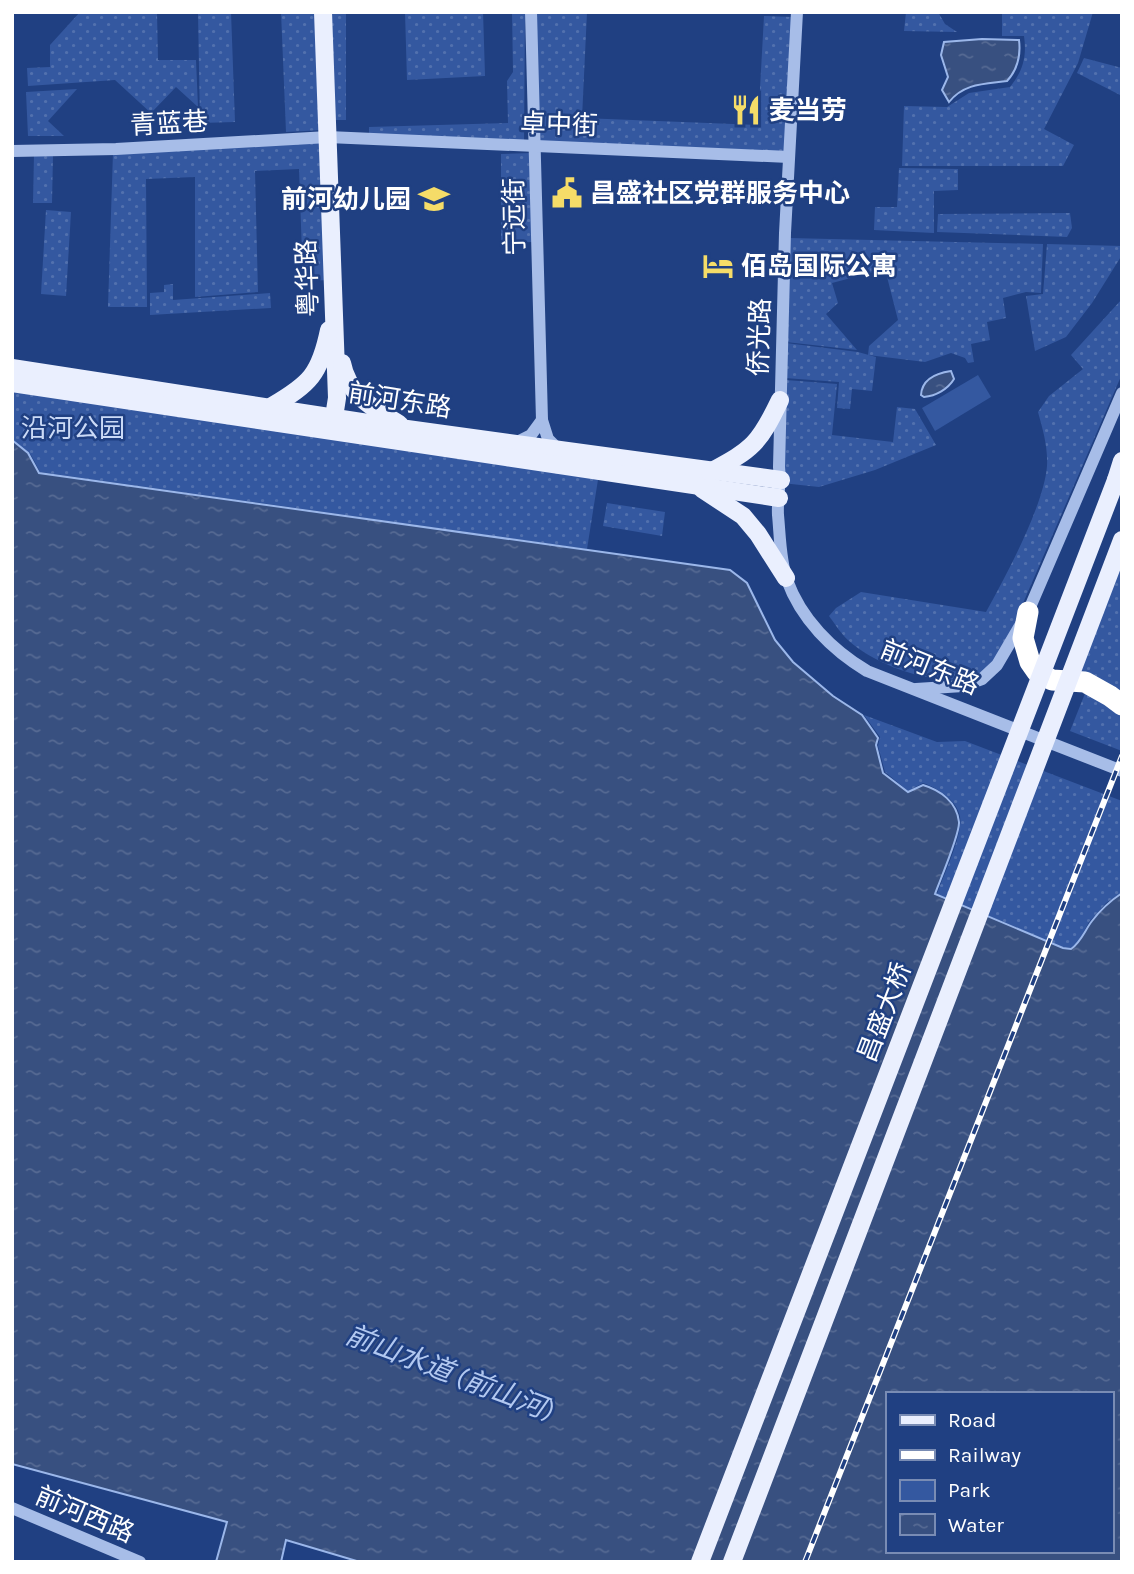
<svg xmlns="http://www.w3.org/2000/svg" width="1134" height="1574" font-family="Karla,'Noto Sans SC',sans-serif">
<defs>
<pattern id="green-dots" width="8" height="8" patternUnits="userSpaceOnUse" patternTransform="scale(1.75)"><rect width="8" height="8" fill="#3458a0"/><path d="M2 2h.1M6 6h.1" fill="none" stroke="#5271ae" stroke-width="1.8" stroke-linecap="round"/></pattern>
<pattern id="water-ripples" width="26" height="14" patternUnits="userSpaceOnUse" patternTransform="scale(1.75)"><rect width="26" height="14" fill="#385080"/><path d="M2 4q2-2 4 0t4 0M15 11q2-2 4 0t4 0" fill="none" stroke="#566a93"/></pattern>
</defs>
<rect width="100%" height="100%" fill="#204082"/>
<g fill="url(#green-dots)">
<polygon points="80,12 157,12 158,60 196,60 198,107 176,87 151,113 115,80 28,86 27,68 50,67 50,45"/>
<polygon points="198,12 231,12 235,122 200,123"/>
<polygon points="281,12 319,12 323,130 286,132"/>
<polygon points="326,12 346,12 346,120 330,120"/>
<polygon points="405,12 483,12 485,76 407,80"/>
<polygon points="512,12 525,12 524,143 369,135 369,127 508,123 507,81 513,72"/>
<polygon points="534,12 587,12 582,118 758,125 764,16 794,17 786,153 536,142"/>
<polygon points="906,12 938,12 945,24 957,32 904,31"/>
<path d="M1002,12h91l-15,51 -34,66 30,16 -11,21h-161l2,-60 43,1 22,-14 41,-6c13,-16 17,-31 14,-51h-22z"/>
<polygon points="1084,58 1122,68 1122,96 1077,73"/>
<polygon points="77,89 48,121 64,136 28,136 26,92"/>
<polygon points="325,141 331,280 303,281 299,169 255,171 258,292 195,297 195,177 146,179 147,307 108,307 113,152"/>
<polygon points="531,153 532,242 501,243 501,154"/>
<polygon points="34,155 53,155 52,203 33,203"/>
<polygon points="899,168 958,169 958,190 934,191 934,233 874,230 875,207 897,207"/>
<polygon points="46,210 71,212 66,296 41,294"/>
<polygon points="1070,213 1072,228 1067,237 937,232 938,214"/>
<polygon points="789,238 1043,244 1041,293 1026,292 1003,298 1006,318 987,322 990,340 971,344 974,362 968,363 965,358 951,353 925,362 868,355 869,346 898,320 885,269 832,283 838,303 826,314 857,350 786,342"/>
<polygon points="1047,244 1122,246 1122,255 1092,303 1066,337 1035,351 1026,296 1043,294"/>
<polygon points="173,284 173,300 270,293 271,308 150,315 150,293 164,292 164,285"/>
<path d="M1122,299v75l-117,271c-8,10 -13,21 -25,28 -34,19 -104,-7 -131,-32 -8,-7 -14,-17 -20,-25l7,-8 25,-16 125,20c20,-36 58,-107 61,-146 1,-19 -4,-36 -9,-54l11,-16 34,-27 -12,-14z"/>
<polygon points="786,343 858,352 876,357 872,391 852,389 850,409 837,408 839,382 785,378"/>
<polygon points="12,369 600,467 587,549 40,472 31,455 12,439"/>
<polygon points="786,380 837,384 832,435 893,442 897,407 915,409 936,445 875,470 819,487 782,483"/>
<polygon points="607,503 665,512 662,536 603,526"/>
<polygon points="1122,544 1122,701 1075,673"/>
<polygon points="1086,691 1122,713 1122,751 1070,731"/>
<path d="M864,715l73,27 28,-1 157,60v91l-16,11 -17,19 -12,22 -6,4 -8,-1 -126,-53c7,-20 21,-49 23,-69 4,-20 -21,-37 -37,-42l-15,8 -23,-19 -7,-26 2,-9z"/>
</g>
<polygon fill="#3458a0" points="978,375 991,397 935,431 922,408"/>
<g fill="url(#water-ripples)" stroke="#9bb7ea" stroke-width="2" fill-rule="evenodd">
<path d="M982,39l37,1c2,16 -1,29 -12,41 -22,3 -43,2 -58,21l-7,-12 6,-13 -7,-22 3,-13z"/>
<path d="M951,371l3,8c-6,10 -18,17 -30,18l-3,-2c1,-16 16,-22 30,-24z"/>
<path d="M12,440l16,13 11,20 691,97 17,13 28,57 18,22 40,34 29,19 16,23 -2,7 7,28 25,19 15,-7c17,5 34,17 36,37 1,12 -19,58 -24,72l128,54 8,1c10,-7 14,-19 21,-28 9,-12 18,-20 30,-28v669h-762l-74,-22 -5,22h-65l11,-40 -215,-58zM887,1394h224v157h-224z"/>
</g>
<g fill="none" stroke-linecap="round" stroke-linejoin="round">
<g stroke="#a7bde8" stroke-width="12">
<polyline points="531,12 542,420"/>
<path d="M797,12l-12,221 -6,234c2,17 -2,32 -1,48 2,20 2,46 9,65 14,39 45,70 80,91l255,100"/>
<polyline points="12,151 116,149 328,137 789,157"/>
<polyline points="515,443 531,435 542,420 548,439 557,448"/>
<polyline points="916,689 963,686 982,679 997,665 1028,612 1122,393"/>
<polyline points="12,1508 140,1562"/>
</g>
<g stroke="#eaeffe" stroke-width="18">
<polyline points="323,12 337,398 334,417"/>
<path d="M342,363c6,32 31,45 57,61"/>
<polyline points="12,368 407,429 781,480"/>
<polyline points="12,383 779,498"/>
<path d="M272,406c38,-22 48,-32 57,-76"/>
<path d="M710,472c43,-23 49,-28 70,-72"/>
<polyline points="1116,480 1122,461"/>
<polyline points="702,489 743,516 758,534 786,578"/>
</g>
<polyline stroke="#fff" stroke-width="21" points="1028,612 1023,638 1030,662 1037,672 1052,680 1085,682 1110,696 1122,705"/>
<g stroke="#fff" stroke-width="6">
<polyline id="rail" points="805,1562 1122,756"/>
</g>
<use href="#rail" stroke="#204082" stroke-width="3.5" stroke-dasharray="10" stroke-linecap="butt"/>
<g stroke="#eaeffe" stroke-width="18">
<polyline points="700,1562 1116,480"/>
<polyline points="732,1562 1122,540"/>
</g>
</g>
<defs>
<g id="restaurant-bare" transform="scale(2.415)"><path d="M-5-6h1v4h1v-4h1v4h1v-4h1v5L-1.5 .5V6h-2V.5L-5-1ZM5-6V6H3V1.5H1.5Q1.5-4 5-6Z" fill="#f5dc68" stroke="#204082" stroke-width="2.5" paint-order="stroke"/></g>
<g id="civic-bare" transform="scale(2.415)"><path d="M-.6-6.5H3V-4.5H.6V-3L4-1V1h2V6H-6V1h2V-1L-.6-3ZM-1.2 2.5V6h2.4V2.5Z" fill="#f5dc68" stroke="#204082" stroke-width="2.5" paint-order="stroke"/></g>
<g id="school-bare" transform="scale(2.415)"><path d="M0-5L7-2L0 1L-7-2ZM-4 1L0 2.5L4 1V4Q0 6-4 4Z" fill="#f5dc68" stroke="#204082" stroke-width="2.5" paint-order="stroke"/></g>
<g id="hotel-bare" transform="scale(2.415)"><path d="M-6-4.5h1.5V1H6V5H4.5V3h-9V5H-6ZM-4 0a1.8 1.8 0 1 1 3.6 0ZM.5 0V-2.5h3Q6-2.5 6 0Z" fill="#f5dc68" stroke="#204082" stroke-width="2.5" paint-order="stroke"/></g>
</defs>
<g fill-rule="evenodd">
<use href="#restaurant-bare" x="746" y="110"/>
<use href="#civic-bare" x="567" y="193"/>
<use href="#school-bare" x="434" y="199"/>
<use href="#hotel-bare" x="718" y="266"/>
</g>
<g text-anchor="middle" stroke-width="5" stroke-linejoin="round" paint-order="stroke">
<g font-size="26" font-weight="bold" fill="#fff" stroke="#204082" text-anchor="start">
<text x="769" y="119">麦当劳</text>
<text x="590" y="202">昌盛社区党群服务中心</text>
<text x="411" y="208" text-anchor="end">前河幼儿园</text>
<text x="741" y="275">佰岛国际公寓</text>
</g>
<g font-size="26" fill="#fff" stroke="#204082">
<text transform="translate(169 123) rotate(-3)" y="9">青蓝巷</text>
<text transform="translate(559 124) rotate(2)" y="9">卓中街</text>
<text transform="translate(514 217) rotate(-91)" y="9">宁远街</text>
<text transform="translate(307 278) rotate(-92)" y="9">粤华路</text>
<text transform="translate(759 337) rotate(-88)" y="9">侨光路</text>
<text transform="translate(400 400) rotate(9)" y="9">前河东路</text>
<text transform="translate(930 667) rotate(22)" y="9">前河东路</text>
<text transform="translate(884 1012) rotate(-69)" y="9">昌盛大桥</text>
<text transform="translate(85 1514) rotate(23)" y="9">前河西路</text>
</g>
<g font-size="26" fill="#cbdaf6" stroke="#204082">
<text x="73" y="437">沿河公园</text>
</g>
<g font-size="28" font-style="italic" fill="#b2c8f0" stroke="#204082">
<text transform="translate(450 1372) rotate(21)" y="10">前山水道 (前山河)</text>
</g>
</g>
<rect width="1134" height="1574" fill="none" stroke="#ffffff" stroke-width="28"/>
<rect x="886" y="1392" width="228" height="161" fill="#204082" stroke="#798cb4" stroke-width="2"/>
<rect x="900" y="1415" width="35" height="10" fill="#eaeffe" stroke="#798cb4" stroke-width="2"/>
<text x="948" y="1427" font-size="21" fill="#ffffff">Road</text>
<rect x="900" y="1450" width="35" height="10" fill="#ffffff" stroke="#798cb4" stroke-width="2"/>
<text x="948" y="1462" font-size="21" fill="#ffffff">Railway</text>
<rect x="900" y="1480" width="35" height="21" fill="#3458a0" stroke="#798cb4" stroke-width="2"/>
<text x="948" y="1497" font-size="21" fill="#ffffff">Park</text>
<rect x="900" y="1514" width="35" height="21" fill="url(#water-ripples)" stroke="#798cb4" stroke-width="2"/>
<text x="948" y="1532" font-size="21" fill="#ffffff">Water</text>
</svg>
